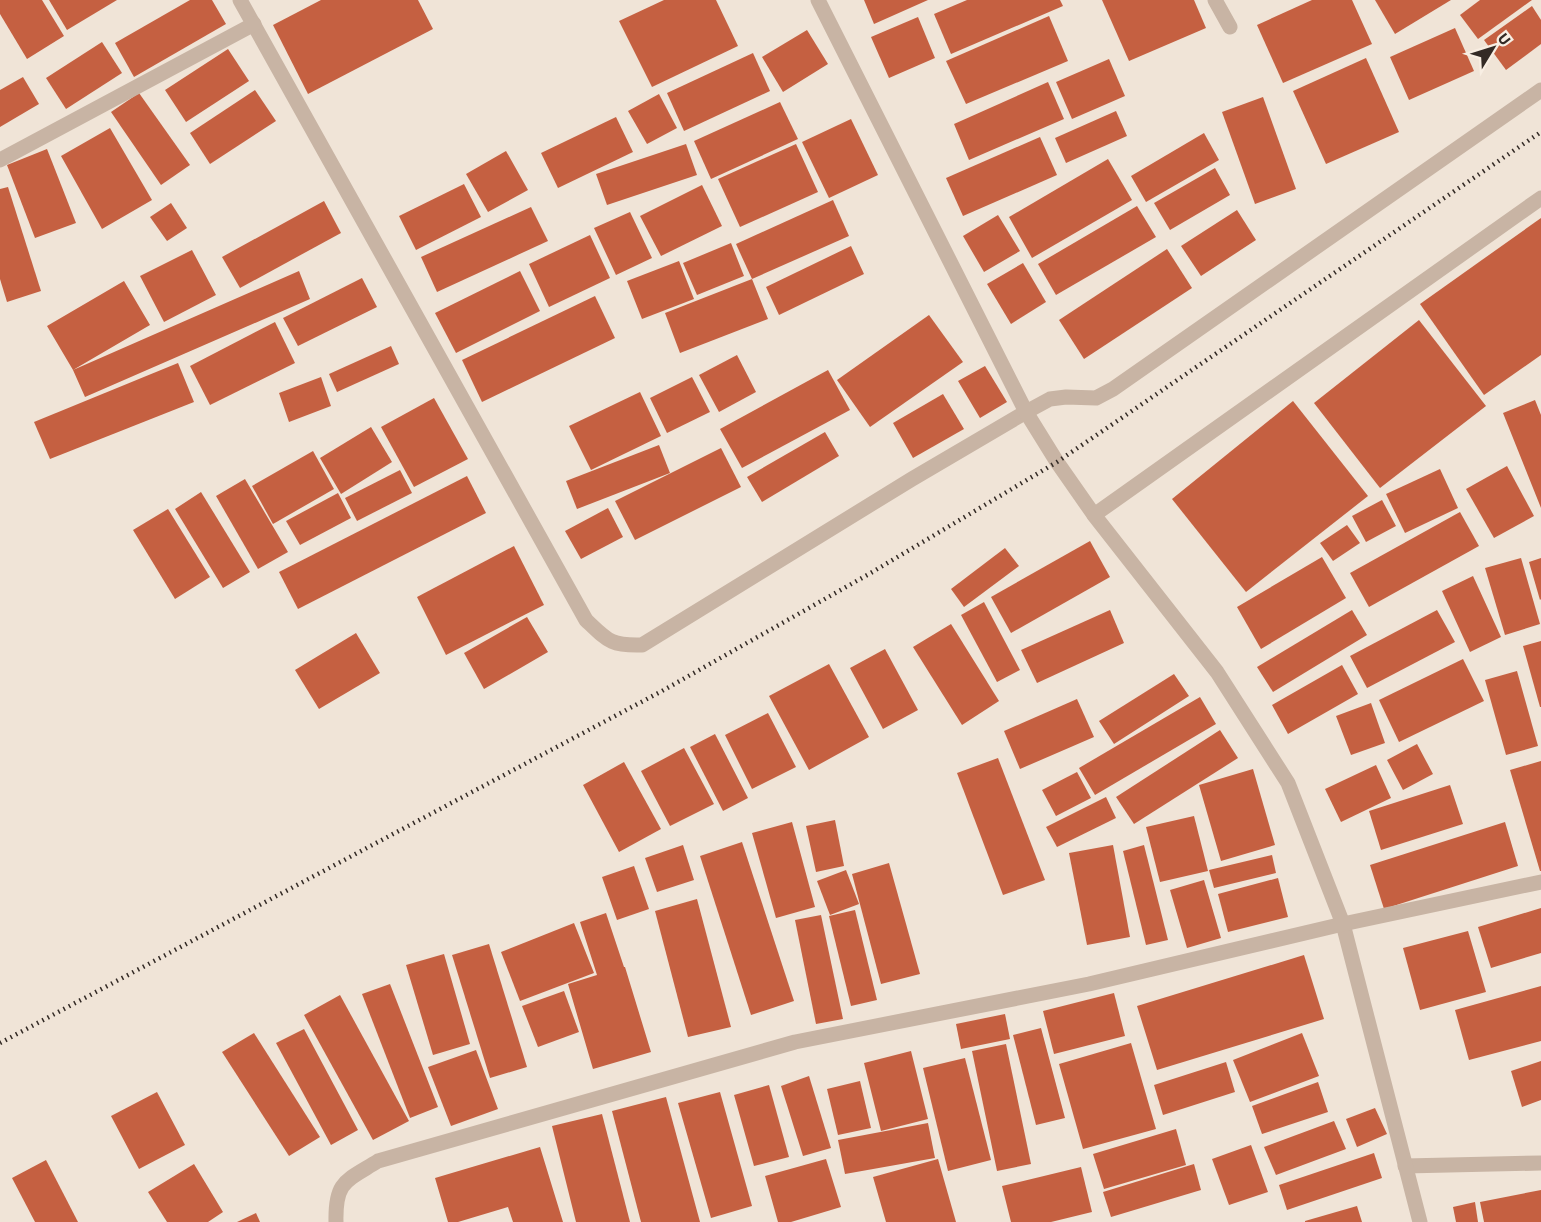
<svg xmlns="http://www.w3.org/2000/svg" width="1541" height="1222" font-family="'Source Sans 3',sans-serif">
<rect width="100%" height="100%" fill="#f0e4d7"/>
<g fill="#c56041">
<polygon points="0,0 42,0 64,36 27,59 0,14"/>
<polygon points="49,0 117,0 67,30"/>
<polygon points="190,0 212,0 226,24 134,77 115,43"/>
<polygon points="321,0 418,0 433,29 308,94 273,25"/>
<polygon points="664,0 716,0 738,46 652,87 619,21"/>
<polygon points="864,0 928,0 874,24"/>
<polygon points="967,0 1060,0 1063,6 951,54 934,14"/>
<polygon points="1102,0 1194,0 1206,28 1129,61"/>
<polygon points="1312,0 1352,0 1372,44 1283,83 1257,25"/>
<polygon points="1375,0 1451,0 1395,34"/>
<polygon points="1480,0 1532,0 1478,39 1460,15"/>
<polygon points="1532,6 1541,20 1541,44 1506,70 1484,40"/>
<polygon points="1049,16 1068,61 966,104 946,61"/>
<polygon points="918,17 935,58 889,78 871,37"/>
<polygon points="1455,28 1474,71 1409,100 1390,57"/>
<polygon points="807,30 828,64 783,92 762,57"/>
<polygon points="102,42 122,73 66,109 46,78"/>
<polygon points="228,49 249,81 186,122 165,90"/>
<polygon points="753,53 770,91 684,131 667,93"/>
<polygon points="1366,58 1399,132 1326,164 1293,91"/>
<polygon points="1109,59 1125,96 1072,119 1056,82"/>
<polygon points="23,77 39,104 0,127 0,90"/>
<polygon points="1048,82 1064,119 969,160 954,124"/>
<polygon points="255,90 276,121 210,164 190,133"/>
<polygon points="139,93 190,165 161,185 111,112"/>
<polygon points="659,94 677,128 647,144 628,111"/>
<polygon points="1263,97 1296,189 1255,204 1222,112"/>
<polygon points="780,102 798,139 711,179 694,141"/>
<polygon points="1116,111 1127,136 1066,163 1055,138"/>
<polygon points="616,117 633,152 558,188 541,153"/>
<polygon points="851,119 878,175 829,198 802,142"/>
<polygon points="110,128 152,200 102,229 61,156"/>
<polygon points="1204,133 1219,160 1146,202 1131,176"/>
<polygon points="1040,137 1057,175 963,216 946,178"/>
<polygon points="686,144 697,175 607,205 596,174"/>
<polygon points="796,144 818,192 740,227 718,179"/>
<polygon points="47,149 76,223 35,238 7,165"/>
<polygon points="506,151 528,190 488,212 466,174"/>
<polygon points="1108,159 1132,200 1032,258 1009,217"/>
<polygon points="1215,168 1230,195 1170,230 1154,203"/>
<polygon points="464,184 481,217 416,250 399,216"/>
<polygon points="702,185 722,226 661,256 640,216"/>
<polygon points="8,187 41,291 7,302 0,279 0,189"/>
<polygon points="833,200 849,236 752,279 736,244"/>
<polygon points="324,201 341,233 240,288 222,257"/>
<polygon points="171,203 187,228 167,241 150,217"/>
<polygon points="1137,206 1156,237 1056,295 1038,264"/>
<polygon points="531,207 548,241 437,292 421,257"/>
<polygon points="1237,210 1256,240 1201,276 1181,246"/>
<polygon points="630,212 652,258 616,275 594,228"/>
<polygon points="998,215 1020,251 984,272 963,236"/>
<polygon points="1541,218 1541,355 1484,395 1420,304"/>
<polygon points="590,235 610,278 549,307 529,264"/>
<polygon points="731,243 744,276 697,295 683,263"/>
<polygon points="851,246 864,274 779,315 766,287"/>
<polygon points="1167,249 1192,288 1084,359 1059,320"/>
<polygon points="192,250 216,295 164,322 140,276"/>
<polygon points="679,261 694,299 642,319 627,281"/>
<polygon points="1023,263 1046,302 1011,324 987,284"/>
<polygon points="299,271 310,299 85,397 73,370 47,326 124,281 150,325 73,370"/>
<polygon points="520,271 540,311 456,353 435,313"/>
<polygon points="362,278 377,307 298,346 283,318"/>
<polygon points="752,279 768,319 680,353 665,313"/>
<polygon points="595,296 615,338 482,402 462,360"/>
<polygon points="929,315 963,362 870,427 837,380"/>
<polygon points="1419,320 1486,406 1380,488 1314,403"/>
<polygon points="275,322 295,363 210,405 190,366"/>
<polygon points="391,346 399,364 337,392 329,374"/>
<polygon points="737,355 756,392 719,412 699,375"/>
<polygon points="178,363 194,402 50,459 34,422"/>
<polygon points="985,366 1007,402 980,418 958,381"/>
<polygon points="828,370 850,410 742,468 720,429"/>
<polygon points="321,377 331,406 289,422 279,393"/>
<polygon points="692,377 710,412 667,433 650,398"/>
<polygon points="640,392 661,436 591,470 569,426"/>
<polygon points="943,394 964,429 913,458 893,423"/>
<polygon points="434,398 468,459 414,487 381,427"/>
<polygon points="1535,400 1541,415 1541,508 1503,413"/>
<polygon points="1293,401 1368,496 1246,592 1172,499"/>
<polygon points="371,427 392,462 341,494 320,458"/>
<polygon points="825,432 839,456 762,502 747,477"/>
<polygon points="659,445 670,473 577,509 566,481"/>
<polygon points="721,448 741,487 635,540 615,501"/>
<polygon points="313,451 334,489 273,524 252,486"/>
<polygon points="1507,466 1534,516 1494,538 1466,489"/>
<polygon points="1440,469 1458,508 1405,533 1386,494"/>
<polygon points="400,470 412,493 357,521 345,498"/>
<polygon points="467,476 486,513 298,609 279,572"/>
<polygon points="245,479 288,552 258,569 216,496"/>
<polygon points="201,492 250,572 223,588 175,509"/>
<polygon points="338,493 351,518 300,545 286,521"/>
<polygon points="1382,500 1396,526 1366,542 1352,516"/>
<polygon points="608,508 623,537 581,559 565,531"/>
<polygon points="168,509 210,577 175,599 133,530"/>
<polygon points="1460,512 1479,546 1369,607 1350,573"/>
<polygon points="1347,525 1360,543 1333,561 1320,543"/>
<polygon points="1090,541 1110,577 1011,633 991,597"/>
<polygon points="514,546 544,605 446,655 417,597"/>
<polygon points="1005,548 1019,566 964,607 951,589"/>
<polygon points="1322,557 1346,598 1261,649 1237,607"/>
<polygon points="1521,558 1540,624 1505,635 1485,568"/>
<polygon points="1541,558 1541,599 1540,600 1529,562"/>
<polygon points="1473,576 1501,637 1470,652 1442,591"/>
<polygon points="984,602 1020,670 997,682 961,615"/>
<polygon points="1110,610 1124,643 1037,683 1021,650"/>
<polygon points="1352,610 1367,635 1273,692 1257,667"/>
<polygon points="1437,610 1455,642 1367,688 1350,656"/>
<polygon points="527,617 548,652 484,689 464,653"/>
<polygon points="951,624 999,701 962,725 913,647"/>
<polygon points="356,633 380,673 319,709 295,670"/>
<polygon points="1541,641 1541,707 1540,707 1523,646"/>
<polygon points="885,649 918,710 883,729 850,668"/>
<polygon points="1463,659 1484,701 1399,742 1379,700"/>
<polygon points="829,664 869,737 809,770 769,696"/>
<polygon points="1342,665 1358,694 1288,734 1272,705"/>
<polygon points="1517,671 1538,746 1506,755 1485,680"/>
<polygon points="1174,674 1189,696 1114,744 1099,721"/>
<polygon points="1200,697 1216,724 1095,795 1079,768"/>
<polygon points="1077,699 1094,737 1020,769 1004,731"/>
<polygon points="1371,703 1385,743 1351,755 1336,716"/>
<polygon points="768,713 796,767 752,789 725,735"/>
<polygon points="1220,730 1238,758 1134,824 1116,797"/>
<polygon points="715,734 748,798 723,811 690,747"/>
<polygon points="1417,744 1433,774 1403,790 1387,760"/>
<polygon points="684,748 714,804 670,826 641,771"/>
<polygon points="998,758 1045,880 1003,895 957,773"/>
<polygon points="1541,761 1541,871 1540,871 1510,770"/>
<polygon points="624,762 661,829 619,852 583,785"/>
<polygon points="1376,765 1391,798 1341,822 1325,789"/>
<polygon points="1253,769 1275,845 1221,861 1199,785"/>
<polygon points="1077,772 1091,798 1056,816 1042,790"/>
<polygon points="1450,785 1463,824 1381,850 1369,811"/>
<polygon points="1106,797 1116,818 1057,847 1046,827"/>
<polygon points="1194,816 1208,871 1160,882 1146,827"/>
<polygon points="835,820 844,866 816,872 806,826"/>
<polygon points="792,822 815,907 776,918 752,833"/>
<polygon points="1505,822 1518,866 1384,909 1370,865"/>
<polygon points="742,842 794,1001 751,1015 700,856"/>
<polygon points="683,845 694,880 657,892 645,858"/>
<polygon points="1113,845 1130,937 1087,945 1069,853"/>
<polygon points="1144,845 1168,940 1146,945 1123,851"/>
<polygon points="1272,855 1276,873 1214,888 1209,870"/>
<polygon points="889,863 920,974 881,984 852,874"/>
<polygon points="634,866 649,909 617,920 602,877"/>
<polygon points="846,870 859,904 830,915 817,881"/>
<polygon points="1278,878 1288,917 1228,932 1218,894"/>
<polygon points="1204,880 1221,938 1187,948 1170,890"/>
<polygon points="697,899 731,1027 688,1037 655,911"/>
<polygon points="1541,908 1541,953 1491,968 1478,927"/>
<polygon points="855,910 877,1000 851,1006 829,916"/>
<polygon points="606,913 624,967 625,967 651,1052 593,1069 568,984 597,975 580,922"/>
<polygon points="821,915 843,1019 816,1024 795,920"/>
<polygon points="574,923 594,973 520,1001 501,952"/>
<polygon points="1468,931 1486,992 1420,1010 1403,948"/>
<polygon points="489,944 527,1067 490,1078 452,955"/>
<polygon points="444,954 470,1044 433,1055 406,965"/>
<polygon points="1304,955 1324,1019 1157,1070 1137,1006"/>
<polygon points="390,984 438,1107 410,1118 362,994"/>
<polygon points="1541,986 1541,1041 1469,1060 1455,1010"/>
<polygon points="564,991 579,1032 538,1047 522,1006"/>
<polygon points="1114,993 1125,1036 1054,1054 1043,1011"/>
<polygon points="340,995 409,1121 373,1140 304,1015"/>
<polygon points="1005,1014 1010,1039 961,1049 956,1024"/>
<polygon points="1041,1028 1065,1118 1036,1125 1013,1035"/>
<polygon points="304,1029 358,1130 331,1145 276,1043"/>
<polygon points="254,1033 320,1137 289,1156 222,1052"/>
<polygon points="1302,1033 1319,1076 1250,1102 1233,1060"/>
<polygon points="1131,1043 1156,1129 1083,1149 1059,1064"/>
<polygon points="1006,1044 1031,1164 997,1171 972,1051"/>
<polygon points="476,1050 498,1109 451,1126 428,1067"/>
<polygon points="911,1051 928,1119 881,1131 864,1063"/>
<polygon points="965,1058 991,1160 948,1171 923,1068"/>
<polygon points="1541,1061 1541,1100 1522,1107 1511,1071"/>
<polygon points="1226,1062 1235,1092 1163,1115 1154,1085"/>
<polygon points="809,1076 831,1148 803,1156 781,1086"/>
<polygon points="860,1081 871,1128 838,1135 827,1089"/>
<polygon points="1318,1082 1328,1112 1262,1134 1252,1106"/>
<polygon points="769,1085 789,1157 754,1166 734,1095"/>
<polygon points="157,1092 185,1145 139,1169 111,1116"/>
<polygon points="720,1092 752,1206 711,1218 678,1103"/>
<polygon points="666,1097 700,1222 641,1222 612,1111"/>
<polygon points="1375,1108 1387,1134 1357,1147 1346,1119"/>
<polygon points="602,1114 630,1222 576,1222 552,1126"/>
<polygon points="1334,1121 1346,1149 1276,1175 1264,1147"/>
<polygon points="928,1123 935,1158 845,1174 838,1140"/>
<polygon points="1176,1129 1186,1165 1104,1189 1093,1154"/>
<polygon points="1251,1145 1268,1192 1229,1205 1212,1159"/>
<polygon points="540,1147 563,1222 513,1222 508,1207 458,1222 448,1222 435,1178"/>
<polygon points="1374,1153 1382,1178 1287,1210 1279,1185"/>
<polygon points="826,1159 841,1207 791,1222 778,1222 765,1176"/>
<polygon points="938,1159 956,1222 886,1222 873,1177"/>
<polygon points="46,1160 78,1222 35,1222 12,1178"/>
<polygon points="194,1164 223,1212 208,1222 167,1222 148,1192"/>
<polygon points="1194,1164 1201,1190 1111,1217 1103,1192"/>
<polygon points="1081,1167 1092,1212 1051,1222 1011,1222 1002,1186"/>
<polygon points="1541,1190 1541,1222 1484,1222 1480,1202"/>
<polygon points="1475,1202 1478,1222 1456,1222 1453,1207"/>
<polygon points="1357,1206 1362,1222 1305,1222 1305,1221"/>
<polygon points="256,1213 260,1222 237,1222"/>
</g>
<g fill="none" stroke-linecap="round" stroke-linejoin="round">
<polyline stroke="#c8b4a4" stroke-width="15" points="1405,1166 1541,1163"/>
<g stroke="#c8b4a4" stroke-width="15">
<path d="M240,0l346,620c22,21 25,26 56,25l270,-166 114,-67 24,-13 16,-2 30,1 17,-9 428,-299"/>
<polyline points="818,0 1026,412 1057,462 1094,515 1217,672 1288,783 1343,924 1420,1222"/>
<polyline points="1215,0 1230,27"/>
<polyline points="0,160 254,24"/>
<polyline points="1094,515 1541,198"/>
<path d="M336,1222c-1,-41 10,-41 42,-61l417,-119 294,-58 254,-60 198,-42"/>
</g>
<polyline stroke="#332a25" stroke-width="4.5" stroke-dasharray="1.5 4.5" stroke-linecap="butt" points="0,1043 662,691 869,574 1057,462 1541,132"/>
</g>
<g transform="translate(1493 48) rotate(52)" stroke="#f8eee3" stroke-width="4.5" paint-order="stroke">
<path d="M0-4.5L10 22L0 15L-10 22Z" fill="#332a25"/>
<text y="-9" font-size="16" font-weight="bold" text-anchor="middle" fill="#332a25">U</text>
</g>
</svg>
